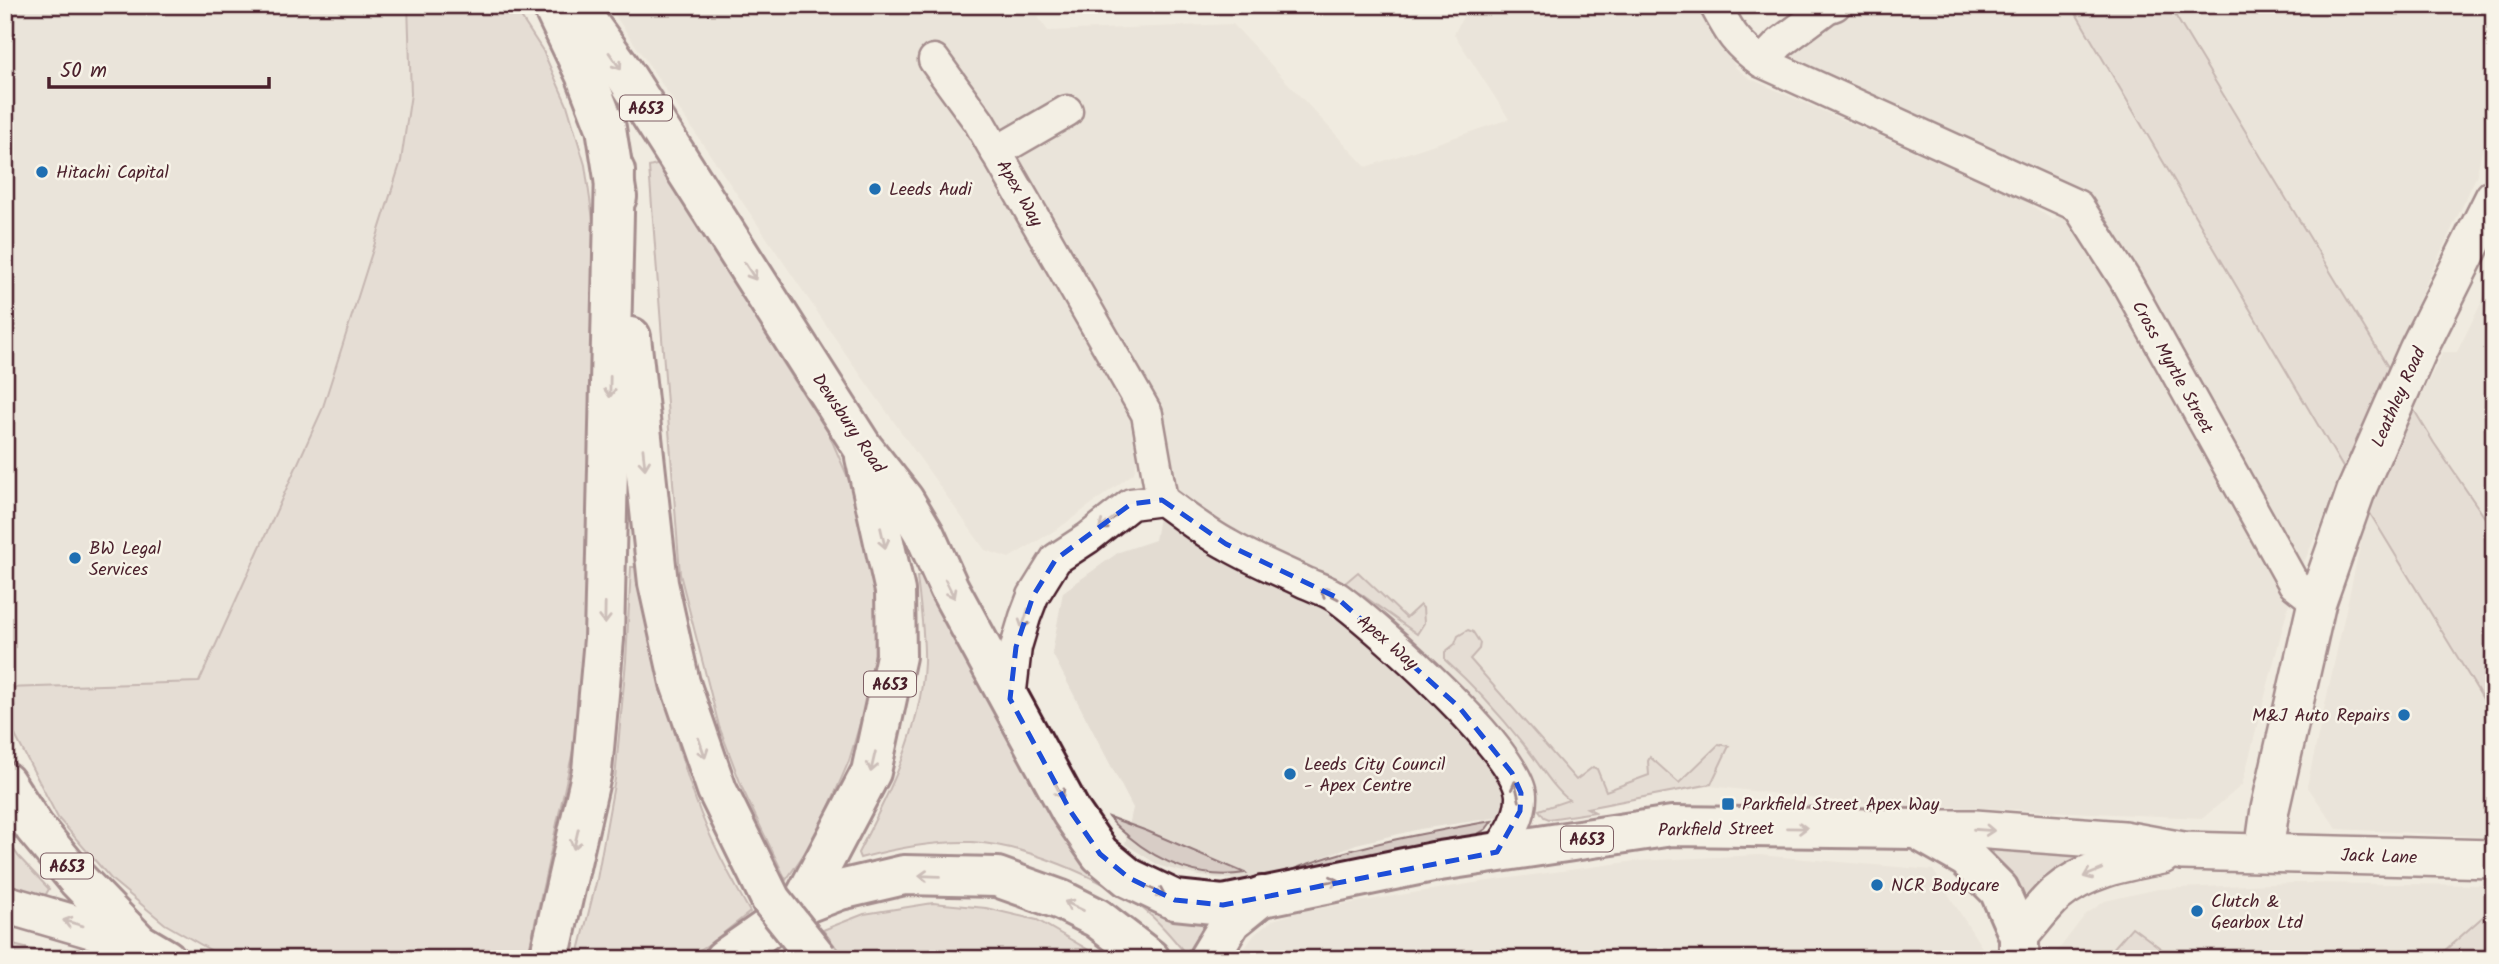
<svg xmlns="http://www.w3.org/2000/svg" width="2499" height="964" font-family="Kalam,sans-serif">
<rect width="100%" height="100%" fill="#f0ebe0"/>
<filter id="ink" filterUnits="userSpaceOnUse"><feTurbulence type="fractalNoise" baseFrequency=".0143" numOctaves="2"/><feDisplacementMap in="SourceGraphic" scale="14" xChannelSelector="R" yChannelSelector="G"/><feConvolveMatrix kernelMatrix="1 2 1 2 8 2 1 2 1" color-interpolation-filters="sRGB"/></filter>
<g filter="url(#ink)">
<g fill="#e3dcd2">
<polygon points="5,5 408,5 411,94 401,161 322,410 199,683 5,688"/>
<polygon points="608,5 1053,5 1038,17 1048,31 1233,24 1366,167 1509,119 1454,34 1469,5 1707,5 1721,42 1736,68 1751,79 1963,173 2012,192 2053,220 2077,207 1765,60 1835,5 2071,5 2345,472 2294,584 2242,785 2203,818 1844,802 1710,786 1420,829 1356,844 1281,874 1247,881 1199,876 1160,866 1125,844 1133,808 1052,653 1063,592 1119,552 1155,540 1162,500 1147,417 1134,473 1059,528 1009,558 985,550 850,360"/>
<polygon points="2169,5 2494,5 2494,98 2476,177 2388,365"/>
<polygon points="2494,277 2494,531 2434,443 2415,408 2443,352 2457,352"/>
<polygon points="2368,510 2494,717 2494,837 2337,829 2307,786"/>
<polygon points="1759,855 1933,870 1986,954 2017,959 1237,959 1255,934 1273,920 1302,911 1474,883 1635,861"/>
<polygon points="2293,883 2494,885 2494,907 2435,959 2175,959 2132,928 2104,959 2076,959 2056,953 2085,915 2105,901 2158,889"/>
</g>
<g fill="#d8cdc6" stroke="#917678" stroke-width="2">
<polygon points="408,5 513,5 543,51 567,105 585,165 595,233 589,610 576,737 527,959 226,959 165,924 112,880 58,818 5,716 5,688 199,682 322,410 401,161 411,94"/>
<polygon points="2071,5 2169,5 2434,443 2494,531 2494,717 2368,510"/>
<polygon points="667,162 782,361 829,434 859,503 876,584 874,675 849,761 816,837 786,880 743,790 719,726 680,574 649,167"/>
<path d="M631,567h7c15,78 31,159 58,234 14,39 34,75 54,111l-39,31 -26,16h-108l20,-80 18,-100 11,-118z"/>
<polygon points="1358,572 1406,618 1420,605 1423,608 1424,623 1417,634 1361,594 1345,587 1344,584"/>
<path d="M925,574l127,230 161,109 -23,46c-15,-18 -30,-37 -48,-51 -42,-31 -117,-63 -170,-66 -37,-1 -76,6 -112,16l-2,-5c31,-59 63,-122 66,-190 1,-28 -4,-58 -7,-86z"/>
<path d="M1468,630l5,2 7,11 -1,6 -9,10 106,121 17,-13 4,2 9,22 43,-16 -1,-14 2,-4 29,26 40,-39 10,2 -18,38 -124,24 8,4 -46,7 -5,-2 -5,-7 30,-10c-18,-14 -30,-37 -45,-55 -23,-29 -52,-61 -79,-85v-8l10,-8 3,-8z"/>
<path d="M1109,817l38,14 98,42c-43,7 -84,-9 -117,-37 -7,-6 -14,-11 -19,-19z"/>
<path d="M1492,821l-6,8 -10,6 -195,39c68,-28 139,-40 211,-53z"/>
<polygon points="1963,836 2111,844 2026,904"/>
<polygon points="5,837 19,857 49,889 42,901 5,888"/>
<polygon points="933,903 986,908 1037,920 1104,959 845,959 823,930 864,914"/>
<polygon points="2494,907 2494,959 2435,959"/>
<polygon points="2132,927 2175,959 2104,959"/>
<polygon points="5,943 70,959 5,959"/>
</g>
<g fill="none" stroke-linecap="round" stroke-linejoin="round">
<g stroke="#4a1f2b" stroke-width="35">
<g id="minor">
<path d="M1715,5c15,28 21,39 47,57l316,144 46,72 170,306 23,18"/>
<polyline points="934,60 979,122 1147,414 1162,500"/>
<polyline points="1762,62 1780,43 1827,8 1835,5"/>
<polyline points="996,152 1067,111"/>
<path d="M1010,699l6,-52 9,-30 8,-21 23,-37 32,-21 43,-34 31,-4c21,15 43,33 66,45 24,14 51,25 76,37 11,5 24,9 34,16 39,29 179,152 183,197 1,22 -12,40 -24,57"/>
</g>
</g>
<g stroke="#4a1f2b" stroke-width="42">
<g id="tertiary">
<polyline points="1916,829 1975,829 2123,840 2183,851 2494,859"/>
<polyline points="2264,852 2270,809 2317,602 2356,491 2418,350 2494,198"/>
<polyline points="5,904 139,943"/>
<path d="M2019,936c12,-13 23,-29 36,-41 30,-26 69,-33 107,-40"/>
</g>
</g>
<g stroke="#4a1f2b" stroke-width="44">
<g id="primary">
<polyline points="575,5 620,67 863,448 904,500 925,535 949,588 1071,812 1100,854 1129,878 1175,900 1223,905 1433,862 1672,826 1916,829 1967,858 1999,890 2019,936 2019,959"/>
<polyline points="5,782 34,827 78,880 139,943 166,959"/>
<polyline points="801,905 871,772 896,656 895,591 865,457"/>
<polyline points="724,959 801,905 840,890 904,875 997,877 1061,900 1097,918 1150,959"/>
<polyline points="1208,959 1231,921 1262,896"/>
</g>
</g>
<g stroke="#4a1f2b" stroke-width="44">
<g id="motorway">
<polyline points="552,5 585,74 606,128 617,197"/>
<polyline points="631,337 658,583 680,683"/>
<polyline points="549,959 592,771 604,639 615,171"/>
</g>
</g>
<use href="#minor" stroke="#f7f3e8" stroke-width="30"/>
<use href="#tertiary" stroke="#f7f3e8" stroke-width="37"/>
<use href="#primary" stroke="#f7f3e8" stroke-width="38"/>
<use href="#motorway" stroke="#f7f3e8" stroke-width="38"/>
<g stroke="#4a1f2b" stroke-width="44" stroke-linecap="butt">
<polyline id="motorway-bridge" points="680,683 717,790 771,900 818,959"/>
</g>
<use href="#motorway-bridge" stroke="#f7f3e8" stroke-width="38"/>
</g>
<defs><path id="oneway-shaft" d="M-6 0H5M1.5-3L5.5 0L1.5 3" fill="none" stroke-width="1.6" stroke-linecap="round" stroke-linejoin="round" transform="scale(1.75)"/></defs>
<g stroke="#a0898a">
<use href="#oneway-shaft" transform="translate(615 61) rotate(55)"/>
<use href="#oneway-shaft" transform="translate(750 271) rotate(57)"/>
<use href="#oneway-shaft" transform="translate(610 387) rotate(91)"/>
<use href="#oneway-shaft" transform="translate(644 459) rotate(84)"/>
<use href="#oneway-shaft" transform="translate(1107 523) rotate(142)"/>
<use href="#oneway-shaft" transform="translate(883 538) rotate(77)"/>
<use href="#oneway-shaft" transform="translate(950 589) rotate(63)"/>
<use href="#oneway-shaft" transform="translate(1329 594) rotate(-152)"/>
<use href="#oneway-shaft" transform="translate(605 614) rotate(91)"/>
<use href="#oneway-shaft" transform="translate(1025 619) rotate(108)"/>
<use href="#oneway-shaft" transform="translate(702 748) rotate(71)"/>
<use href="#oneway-shaft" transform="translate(873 762) rotate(103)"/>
<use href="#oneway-shaft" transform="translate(1058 789) rotate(62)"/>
<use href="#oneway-shaft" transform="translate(1517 791) rotate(-103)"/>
<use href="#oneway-shaft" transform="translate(1797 828) rotate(1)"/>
<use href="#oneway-shaft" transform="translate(1984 830) rotate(4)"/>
<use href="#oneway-shaft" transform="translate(576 839) rotate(103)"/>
<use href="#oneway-shaft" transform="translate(2093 873) rotate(158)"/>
<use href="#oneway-shaft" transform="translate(929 876) rotate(-178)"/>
<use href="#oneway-shaft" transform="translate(1329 882) rotate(-12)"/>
<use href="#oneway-shaft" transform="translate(1156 891) rotate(26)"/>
<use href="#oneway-shaft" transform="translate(1074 906) rotate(-154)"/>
<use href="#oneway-shaft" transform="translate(73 923) rotate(-164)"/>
</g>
</g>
<path d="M0 0H2499V964H0ZM1162,500l64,44 110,53 123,110 53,66 9,20 -1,18 -23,41 -274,53 -48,-5 -46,-22 -29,-24 -29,-42 -61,-113 6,-52 17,-51 23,-37 75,-55z" fill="#f0ebe0" fill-opacity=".55" fill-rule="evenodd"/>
<path fill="none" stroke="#1d4ed8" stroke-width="5" stroke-dasharray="14 9" stroke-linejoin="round" d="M1162,500l64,44 110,53 123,110 53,66 9,20 -1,18 -23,41 -274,53 -48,-5 -46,-22 -29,-24 -29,-42 -61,-113 6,-52 17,-51 23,-37 75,-55z"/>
<g fill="#1f6fb2" stroke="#f7f3e8" stroke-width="2.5">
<circle cx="42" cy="172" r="7"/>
<circle cx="875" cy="189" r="7"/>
<circle cx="75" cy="558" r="7"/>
<circle cx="2404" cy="715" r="7"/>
<circle cx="1290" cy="774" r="7"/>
<rect x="1721" y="797" width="14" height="14" rx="3.5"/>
<circle cx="1877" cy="885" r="7"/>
<circle cx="2197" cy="911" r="7"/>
</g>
<g text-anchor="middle" stroke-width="5" stroke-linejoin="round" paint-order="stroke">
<g fill="#f7f3e8" stroke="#7e5f64" stroke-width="2">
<rect x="620" y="95.5" width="52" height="25" rx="5"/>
<rect x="864" y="671.5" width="52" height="25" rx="5"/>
<rect x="1561" y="826.5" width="52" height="25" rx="5"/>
<rect x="41" y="853.5" width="52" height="25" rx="5"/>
</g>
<g font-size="16" font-weight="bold" fill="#4a1f2b">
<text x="646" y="114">A653</text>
<text x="890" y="690">A653</text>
<text x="1587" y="845">A653</text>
<text x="67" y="872">A653</text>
</g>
<g font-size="18" fill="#4a1f2b" stroke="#f7f3e8" text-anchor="start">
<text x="56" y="178">Hitachi Capital</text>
<text x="889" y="195">Leeds Audi</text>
<text x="89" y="554">BW Legal<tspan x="89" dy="21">Services</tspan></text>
<text x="2390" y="721" text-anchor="end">M&amp;J Auto Repairs</text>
<text x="1304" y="770">Leeds City Council<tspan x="1304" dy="21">- Apex Centre</tspan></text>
<text x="1742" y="810">Parkfield Street Apex Way</text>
<text x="1891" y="891">NCR Bodycare</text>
<text x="2211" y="907">Clutch &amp;<tspan x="2211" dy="21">Gearbox Ltd</tspan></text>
</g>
<g font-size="18" fill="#4a1f2b" stroke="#f7f3e8">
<text transform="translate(1020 193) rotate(60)" y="6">Apex Way</text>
<text transform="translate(2173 367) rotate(61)" y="6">Cross Myrtle Street</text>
<text transform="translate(2398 397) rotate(-66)" y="6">Leathley Road</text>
<text transform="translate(849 423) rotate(56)" y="6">Dewsbury Road</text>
<text transform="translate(1388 642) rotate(41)" y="6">Apex Way</text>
<text transform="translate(1716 829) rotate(-1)" y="6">Parkfield Street</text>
<text transform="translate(2379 856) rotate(2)" y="6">Jack Lane</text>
</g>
</g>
<rect width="2499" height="964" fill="none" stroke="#f7f3e8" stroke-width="28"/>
<rect x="14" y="14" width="2471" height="936" fill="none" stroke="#4a1f2b" stroke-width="2.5" filter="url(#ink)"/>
<path d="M49 77v10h220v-10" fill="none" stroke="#4a1f2b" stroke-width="3.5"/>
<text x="60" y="77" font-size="21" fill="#4a1f2b" stroke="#f7f3e8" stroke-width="5" paint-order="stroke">50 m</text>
</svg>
